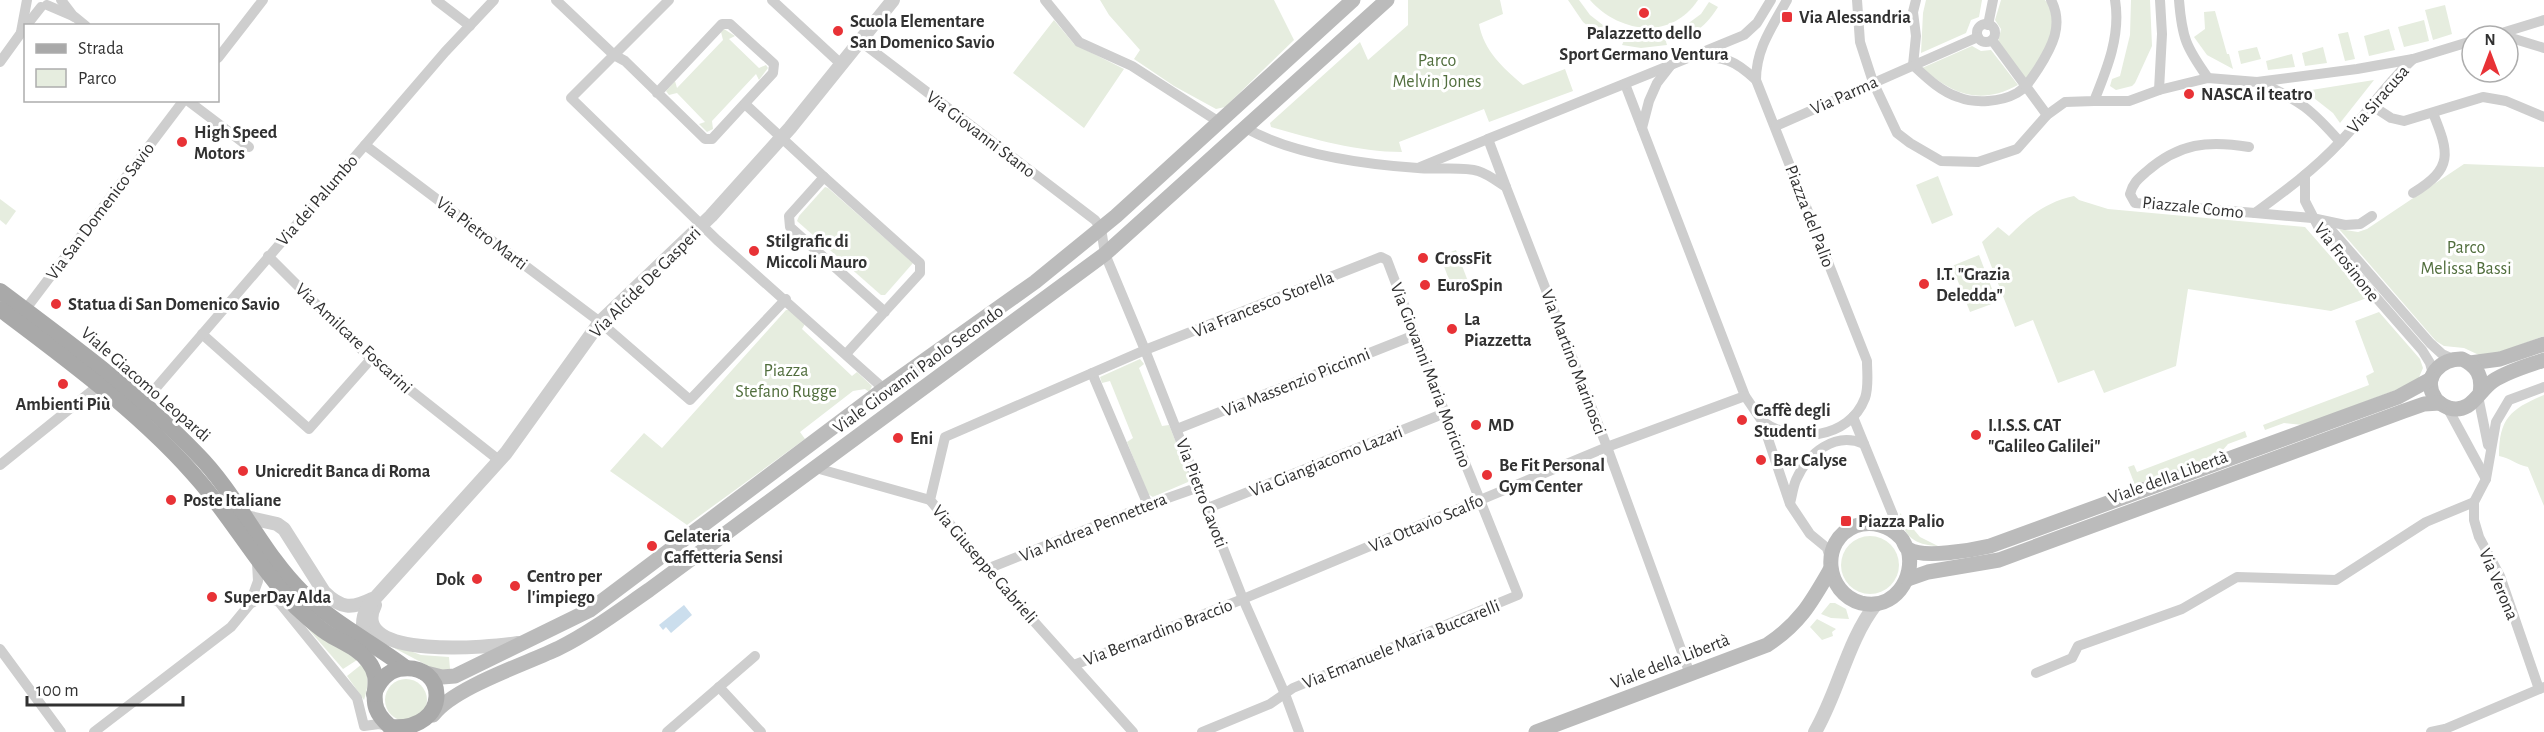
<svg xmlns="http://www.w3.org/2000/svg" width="2544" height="732" font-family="'Alegreya Sans',sans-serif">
<rect width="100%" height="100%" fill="#fff"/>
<g fill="#e6eddf">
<polygon points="1100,0 1274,0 1294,40 1225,107 1216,109 1174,86 1134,59 1140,50 1109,15"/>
<path d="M1408,0h92l3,14 -24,10c5,27 24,44 44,61l42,-16 8,22 -84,31 -5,-13 -85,33 3,10c-44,0 -89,-13 -131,-25l-1,-4 90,-81 8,18 40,-35z"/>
<polygon points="1568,0 1579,0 1590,15 1608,29 1604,39 1583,22"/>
<path d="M1590,0h108c-27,41 -79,33 -108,0z"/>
<polygon points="1926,0 1982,0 1979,17 1971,20 1966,33 1921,53 1923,13"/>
<path d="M2001,0h44c21,24 -6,59 -18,80l-29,-37 3,-14 -6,-9z"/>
<polygon points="2131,0 2150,0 2152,46 2135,83 2132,86 2116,90 2110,86 2112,79 2120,76 2130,35"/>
<path d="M1709,2l9,5c-8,13 -18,23 -32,31l-4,-10 19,-14z"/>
<polygon points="2445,5 2452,34 2433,40 2425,10"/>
<polygon points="2215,11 2227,54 2229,54 2233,69 2207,55 2194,37 2205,29 2204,12"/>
<polygon points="1054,20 1074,44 1124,69 1084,128 1013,73"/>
<polygon points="2424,20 2429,41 2404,47 2398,27"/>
<polygon points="724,29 735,36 729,39 759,68 766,65 768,68 759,80 756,74 712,121 713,129 707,132 699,124 705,122 677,93 669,95 666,91 675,81 677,88 723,40 721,32"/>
<polygon points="2389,29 2395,50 2369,56 2364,36"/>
<polygon points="2348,32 2355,59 2345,61 2338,34"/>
<polygon points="1664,35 1667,45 1641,48 1622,45 1626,36 1640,38"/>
<path d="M1972,46l9,5 10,-1 27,35c-39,21 -65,9 -96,-17z"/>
<polygon points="2257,47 2261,59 2241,64 2238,51"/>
<polygon points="2323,47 2327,63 2305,66 2302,53"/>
<polygon points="2292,54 2295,67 2268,70 2266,61"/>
<polygon points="2374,80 2340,123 2333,113 2305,91"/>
<polygon points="2464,164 2544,167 2544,336 2498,353 2479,355 2464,348 2444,346 2436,341 2339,229 2358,232 2367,229"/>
<polygon points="1938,176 1953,215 1932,224 1916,185"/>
<polygon points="825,187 828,188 913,263 885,295 881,295 797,221 799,216"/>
<path d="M2074,196l5,4 29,9 197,18 62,71 -36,13 -143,-22 -12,77 -72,27 -10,-23 -36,13 -25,-63 -18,7 -33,-85 16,-15 11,9c20,-20 37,-34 65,-40z"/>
<polygon points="0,199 16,211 6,225 0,220"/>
<polygon points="1456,250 1469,284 1453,290 1440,256"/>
<polygon points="1979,255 1997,302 1970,312 1952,266"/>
<polygon points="786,310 790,310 805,324 802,329 852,376 857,372 872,386 869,392 865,389 853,391 800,432 805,439 687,525 610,471 644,433 662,448"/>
<polygon points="2379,312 2420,359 2423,368 2417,382 2303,425 2284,423 2265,430 2263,425 2369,385 2366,376 2374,372 2355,321"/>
<polygon points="1140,359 1144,364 1139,368 1162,426 1169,425 1191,479 1188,482 1153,497 1148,494 1127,442 1133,438 1110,381 1102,383 1100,377"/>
<path d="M2544,395v111l-16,-39c-11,-2 -18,-9 -29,-11 0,-38 12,-47 45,-61z"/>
<polygon points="2245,431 2247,437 2228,444 2216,458 2139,485 2135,485 2128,467 2134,465 2137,472"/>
<path d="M1900,513l20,24 18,9c-24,-1 -35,-10 -38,-33z"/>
<circle cx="1870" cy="565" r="29"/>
<polygon points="1830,603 1835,603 1846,609 1849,619 1831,618 1821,614"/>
<polygon points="1817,619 1836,629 1832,632 1833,636 1822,640 1810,627"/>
<polygon points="304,624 357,660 343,669"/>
<polygon points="377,639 421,655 449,657 450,669 443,671 434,669"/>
<path d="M362,664c8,12 6,23 2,36l-17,-24z"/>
<circle cx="406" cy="700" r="21"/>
</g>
<polygon fill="#cbdeed" points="684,605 692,615 671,633 666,627 663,630 659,625"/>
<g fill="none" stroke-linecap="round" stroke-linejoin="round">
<g stroke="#cecece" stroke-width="10">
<polyline points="61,0 74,17"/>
<polyline points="436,0 470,26"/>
<polyline points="556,0 614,55 571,98 717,240 884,389"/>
<polyline points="772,0 841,64"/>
<polyline points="1045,0 1079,42 1132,66 1219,122"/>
<path d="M1857,0l3,42 13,40 24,51 13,10 31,18 37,1 39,-13 30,-34 18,-13 29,-1c13,-32 27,-66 21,-101"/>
<path d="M1916,0l-3,12 3,24 -3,29c13,12 27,26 45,32 17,7 43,5 59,-4 9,-5 15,-15 21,-24 14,-22 26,-44 13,-69"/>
<path d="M2179,0c3,38 7,47 29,78"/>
<polyline points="47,5 75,17 86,26"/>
<circle cx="1986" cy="33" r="9"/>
<polyline points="1988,25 1993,0"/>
<polyline points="26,26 41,7"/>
<polyline points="21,32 27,0"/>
<polyline points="2492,36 2544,20"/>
<polyline points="2508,37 2544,48"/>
<polyline points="1992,40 2047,115"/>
<polyline points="860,41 1095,220 1101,228 1105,254 1145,350 1243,599 1285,694 1299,732"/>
<path d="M1694,56c30,1 40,3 62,24l111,281c0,12 2,26 -2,37 -16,42 -72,46 -103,23"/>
<polyline points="218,58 263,0"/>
<polyline points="0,62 26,26"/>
<path d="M1756,80c0,-31 16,-53 31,-80"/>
<path d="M2260,83c39,16 53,28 80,59"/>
<polyline points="1625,84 1745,396 1762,421 1790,504 1810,534 1827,548 1830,558"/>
<polyline points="2159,90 2162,34 2160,0"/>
<polyline points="657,93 722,24 730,24 774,64 773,73 712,139 705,139 625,61 614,55 669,0"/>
<polyline points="187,100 249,147"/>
<polyline points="2094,101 2129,101 2159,90 2208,78 2257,82 2357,69 2413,59 2472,41"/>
<polyline points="745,104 824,177"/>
<polyline points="2371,105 2391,118 2404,121 2483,97 2506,101 2544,117"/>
<polyline points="1776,126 1978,37"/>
<path d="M1244,127c48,28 119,37 174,41 17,2 45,-2 60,3 10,3 20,11 28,16l101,260 83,227"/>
<polyline points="1642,128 1649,101 1657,83 1671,65 1744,35 1757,23 1771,0"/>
<polyline points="1488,139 1671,65"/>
<polyline points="365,145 600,322 690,400 786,299"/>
<path d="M2249,147c-41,-7 -70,-4 -103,25 -8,7 -13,11 -16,22l5,9 120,10c30,-22 60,-44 85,-71 26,-27 46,-58 73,-83"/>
<polyline points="1420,167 1488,139 1506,187"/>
<polyline points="2305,175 2305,201 2324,238 2422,350 2430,363 2433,374"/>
<path d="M2413,193c41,-25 36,-40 20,-80"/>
<polyline points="2255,213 2312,218 2345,225 2360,224 2372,216"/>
<polyline points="2315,220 2332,231 2430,343 2442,354 2453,359"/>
<polyline points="268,256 371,359 500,461"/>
<polyline points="22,314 184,100"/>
<polyline points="202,334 309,429 371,359"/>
<polyline points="846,354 920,273 920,263 824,177 789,216 790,227 885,312"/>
<polyline points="1092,373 1148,505"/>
<polyline points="2478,396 2488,445"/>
<polyline points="143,403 445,52 494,0"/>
<polyline points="2447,407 2486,479"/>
<polyline points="1853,417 1893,515 1894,531"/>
<polyline points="1177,429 1415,335"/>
<polyline points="0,465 98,386"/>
<polyline points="816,468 930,500"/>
<path d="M1790,503c2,-7 3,-16 6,-23 12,-27 39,-49 68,-36"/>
<polyline points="1208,508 1445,413"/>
<polyline points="987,569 1148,505 1199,487"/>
<polyline points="250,603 258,581 257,563"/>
<polyline points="0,649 61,732"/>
<polyline points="1074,665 1243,599 1607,447 1745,396"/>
<polyline points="2036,673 2072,658 2078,646 2182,609 2237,577 2336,580 2426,522 2474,502"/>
<polyline points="719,687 761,732"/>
<polyline points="2539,689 2500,576 2479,537 2474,520 2474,502 2486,479 2496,422 2509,400 2544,387"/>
<polyline points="94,732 231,627 250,604 264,596 279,602 357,698 364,726 379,724 389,727"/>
<polyline points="667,732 755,656"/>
<polyline points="1133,732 987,569 930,500 945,437 1145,350 1381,257 1387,260 1445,413 1518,595 1293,688 1270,704 1202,732"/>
<polyline points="2431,732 2445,729 2544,687"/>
</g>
<g stroke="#cecece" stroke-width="14">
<path d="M246,517l31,7 7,5 40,63c17,17 28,17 48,7"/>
<path d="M375,605c-28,56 118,42 143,38"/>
<path d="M368,643c-7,-13 -7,-24 0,-37l138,-153 94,-131 111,-106 79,-88 103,-128"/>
<path d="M1815,732c24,-41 32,-91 61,-128"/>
</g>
<g stroke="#bbb" stroke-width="15">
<polyline points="2470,363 2500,359 2544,344"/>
<path d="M2480,393c3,-17 -3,-27 -18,-34 -20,-1 -41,18 -27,39 3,5 9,8 14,10 23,6 29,-17 44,-27 15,-10 34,-15 51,-21"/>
<path d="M1908,549c8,29 -14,62 -47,54 -36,-10 -42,-62 -6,-77 16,-6 35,-1 46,12 3,3 4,9 7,11 15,10 65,1 82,-3l408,-149 33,-18"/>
<polyline points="1908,579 1928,572 1999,560 2404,411 2424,404 2440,403"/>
<polyline points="422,672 442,677 455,676 590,610 884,389 1035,282 1116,216 1353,0"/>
<path d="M433,715c21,-28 93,-51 126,-67 32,-16 61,-38 90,-58l456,-336 282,-254"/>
<path d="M1536,732l231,-87c33,-22 44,-42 63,-75"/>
</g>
<g stroke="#a9a9a9" stroke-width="16">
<path d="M0,291c68,51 137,101 196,162 42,42 65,99 107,140 31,31 69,49 103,75"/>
<path d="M0,309c68,51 148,110 202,175 33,40 59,85 94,123 10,9 20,19 31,26 14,9 31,15 41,28 21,27 -13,40 29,71"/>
<path d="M374,694c5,-13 12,-22 25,-25 50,-9 53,63 -9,58"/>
</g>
</g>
<g fill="#e83236" stroke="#fff" stroke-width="2">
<circle cx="1644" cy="13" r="6"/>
<rect x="1781" y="11" width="12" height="12" rx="3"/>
<circle cx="838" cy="31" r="6"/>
<circle cx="2189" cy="94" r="6"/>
<circle cx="182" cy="142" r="6"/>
<circle cx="754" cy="251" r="6"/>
<circle cx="1423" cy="258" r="6"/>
<circle cx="1924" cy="284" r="6"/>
<circle cx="1425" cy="285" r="6"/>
<circle cx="56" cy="304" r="6"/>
<circle cx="1452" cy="329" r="6"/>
<circle cx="63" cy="384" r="6"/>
<circle cx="1742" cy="420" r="6"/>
<circle cx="1476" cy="425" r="6"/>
<circle cx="1976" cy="435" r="6"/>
<circle cx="898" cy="438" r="6"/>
<circle cx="1761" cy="460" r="6"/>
<circle cx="243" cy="471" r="6"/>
<circle cx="1487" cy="475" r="6"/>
<circle cx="171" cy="500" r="6"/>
<rect x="1840" y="515" width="12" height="12" rx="3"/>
<circle cx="652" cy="546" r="6"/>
<circle cx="477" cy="579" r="6"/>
<circle cx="515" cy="586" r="6"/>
<circle cx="212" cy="597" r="6"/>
</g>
<g text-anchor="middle" stroke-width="6" stroke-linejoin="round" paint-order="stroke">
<g font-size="18" font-weight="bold" fill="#313131" stroke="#fff" text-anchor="start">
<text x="1799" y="23">Via Alessandria</text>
<text x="850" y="27">Scuola Elementare<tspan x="850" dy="21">San Domenico Savio</tspan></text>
<text x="1644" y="39" text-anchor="middle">Palazzetto dello<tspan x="1644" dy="21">Sport Germano Ventura</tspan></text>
<text x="2201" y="100">NASCA il teatro</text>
<text x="194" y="138">High Speed<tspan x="194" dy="21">Motors</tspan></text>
<text x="766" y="247">Stilgrafic di<tspan x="766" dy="21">Miccoli Mauro</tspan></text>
<text x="1435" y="264">CrossFit</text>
<text x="1936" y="280">I.T. "Grazia<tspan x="1936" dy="21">Deledda"</tspan></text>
<text x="1437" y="291">EuroSpin</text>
<text x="68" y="310">Statua di San Domenico Savio</text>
<text x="1464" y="325">La<tspan x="1464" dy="21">Piazzetta</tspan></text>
<text x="63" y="410" text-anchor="middle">Ambienti Più</text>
<text x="1754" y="416">Caffè degli<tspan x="1754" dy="21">Studenti</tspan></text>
<text x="1488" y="431">MD</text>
<text x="1988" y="431">I.I.S.S. CAT<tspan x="1988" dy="21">"Galileo Galilei"</tspan></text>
<text x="910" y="444">Eni</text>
<text x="1773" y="466">Bar Calyse</text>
<text x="1499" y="471">Be Fit Personal<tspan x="1499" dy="21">Gym Center</tspan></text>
<text x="255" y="477">Unicredit Banca di Roma</text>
<text x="183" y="506">Poste Italiane</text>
<text x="1858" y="527">Piazza Palio</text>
<text x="664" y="542">Gelateria<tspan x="664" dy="21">Caffetteria Sensi</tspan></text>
<text x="527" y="582">Centro per<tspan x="527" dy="21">l'impiego</tspan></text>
<text x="465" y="585" text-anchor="end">Dok</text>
<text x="224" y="603">SuperDay Alda</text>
</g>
<g font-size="18" fill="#516e3d" stroke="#fff">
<text x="1437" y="66">Parco<tspan x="1437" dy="21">Melvin Jones</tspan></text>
<text x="2466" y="253">Parco<tspan x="2466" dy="21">Melissa Bassi</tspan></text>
<text x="786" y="376">Piazza<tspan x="786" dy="21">Stefano Rugge</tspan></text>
</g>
<g font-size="18" fill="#313131" stroke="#fff">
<text transform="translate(1844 95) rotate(-24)" y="6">Via Parma</text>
<text transform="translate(2378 99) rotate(-49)" y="6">Via Siracusa</text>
<text transform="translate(981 134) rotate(37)" y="6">Via Giovanni Stano</text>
<text transform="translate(317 200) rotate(-49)" y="6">Via dei Palumbo</text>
<text transform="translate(2193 207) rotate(6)" y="6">Piazzale Como</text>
<text transform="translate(100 211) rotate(-53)" y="6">Via San Domenico Savio</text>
<text transform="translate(1810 216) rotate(69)" y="6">Piazza del Palio</text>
<text transform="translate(482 233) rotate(37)" y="6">Via Pietro Marti</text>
<text transform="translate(2347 262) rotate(52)" y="6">Via Frosinone</text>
<text transform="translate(645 282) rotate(-45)" y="6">Via Alcide De Gasperi</text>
<text transform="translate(1263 304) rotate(-22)" y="6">Via Francesco Storella</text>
<text transform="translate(354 338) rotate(43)" y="6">Via Amilcare Foscarini</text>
<text transform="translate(1574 362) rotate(69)" y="6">Via Martino Marinosci</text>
<text transform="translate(918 369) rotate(-36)" y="6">Viale Giovanni Paolo Secondo</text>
<text transform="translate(1431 375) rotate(69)" y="6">Via Giovanni Maria Moricino</text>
<text transform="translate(1296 382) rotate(-22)" y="6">Via Massenzio Piccinni</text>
<text transform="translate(146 384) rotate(41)" y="6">Viale Giacomo Leopardi</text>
<text transform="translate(1326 461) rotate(-22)" y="6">Via Giangiacomo Lazari</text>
<text transform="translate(2168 477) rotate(-20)" y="6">Viale della Libertà</text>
<text transform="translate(1202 493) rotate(69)" y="6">Via Pietro Cavoti</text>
<text transform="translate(1426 523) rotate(-23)" y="6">Via Ottavio Scalfo</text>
<text transform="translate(1093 527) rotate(-22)" y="6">Via Andrea Pennettera</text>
<text transform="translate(985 564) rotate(49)" y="6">Via Giuseppe Gabrieli</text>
<text transform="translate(2499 584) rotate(67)" y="6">Via Verona</text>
<text transform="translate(1158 632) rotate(-21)" y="6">Via Bernardino Braccio</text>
<text transform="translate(1401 644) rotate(-22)" y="6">Via Emanuele Maria Buccarelli</text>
<text transform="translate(1670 661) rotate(-21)" y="6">Viale della Libertà</text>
</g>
</g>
<rect x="24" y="24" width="195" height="78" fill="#ffffff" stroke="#adadad" stroke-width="1.5"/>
<rect x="36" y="44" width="30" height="9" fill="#a9a9a9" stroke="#adadad" stroke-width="1.5"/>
<text x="78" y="54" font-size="18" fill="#313131">Strada</text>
<rect x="36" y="69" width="30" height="18" fill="#e6eddf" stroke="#adadad" stroke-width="1.5"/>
<text x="78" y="84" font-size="18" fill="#313131">Parco</text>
<g transform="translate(2490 54)"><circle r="28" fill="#ffffff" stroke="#adadad" stroke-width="1.5"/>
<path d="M0-4.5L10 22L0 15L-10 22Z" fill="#e83236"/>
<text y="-9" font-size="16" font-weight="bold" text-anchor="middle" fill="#313131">N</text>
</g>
<path d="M27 696v9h156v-9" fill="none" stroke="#313131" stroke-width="3"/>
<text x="36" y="696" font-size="18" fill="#313131" stroke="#ffffff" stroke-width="4.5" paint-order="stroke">100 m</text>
</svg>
